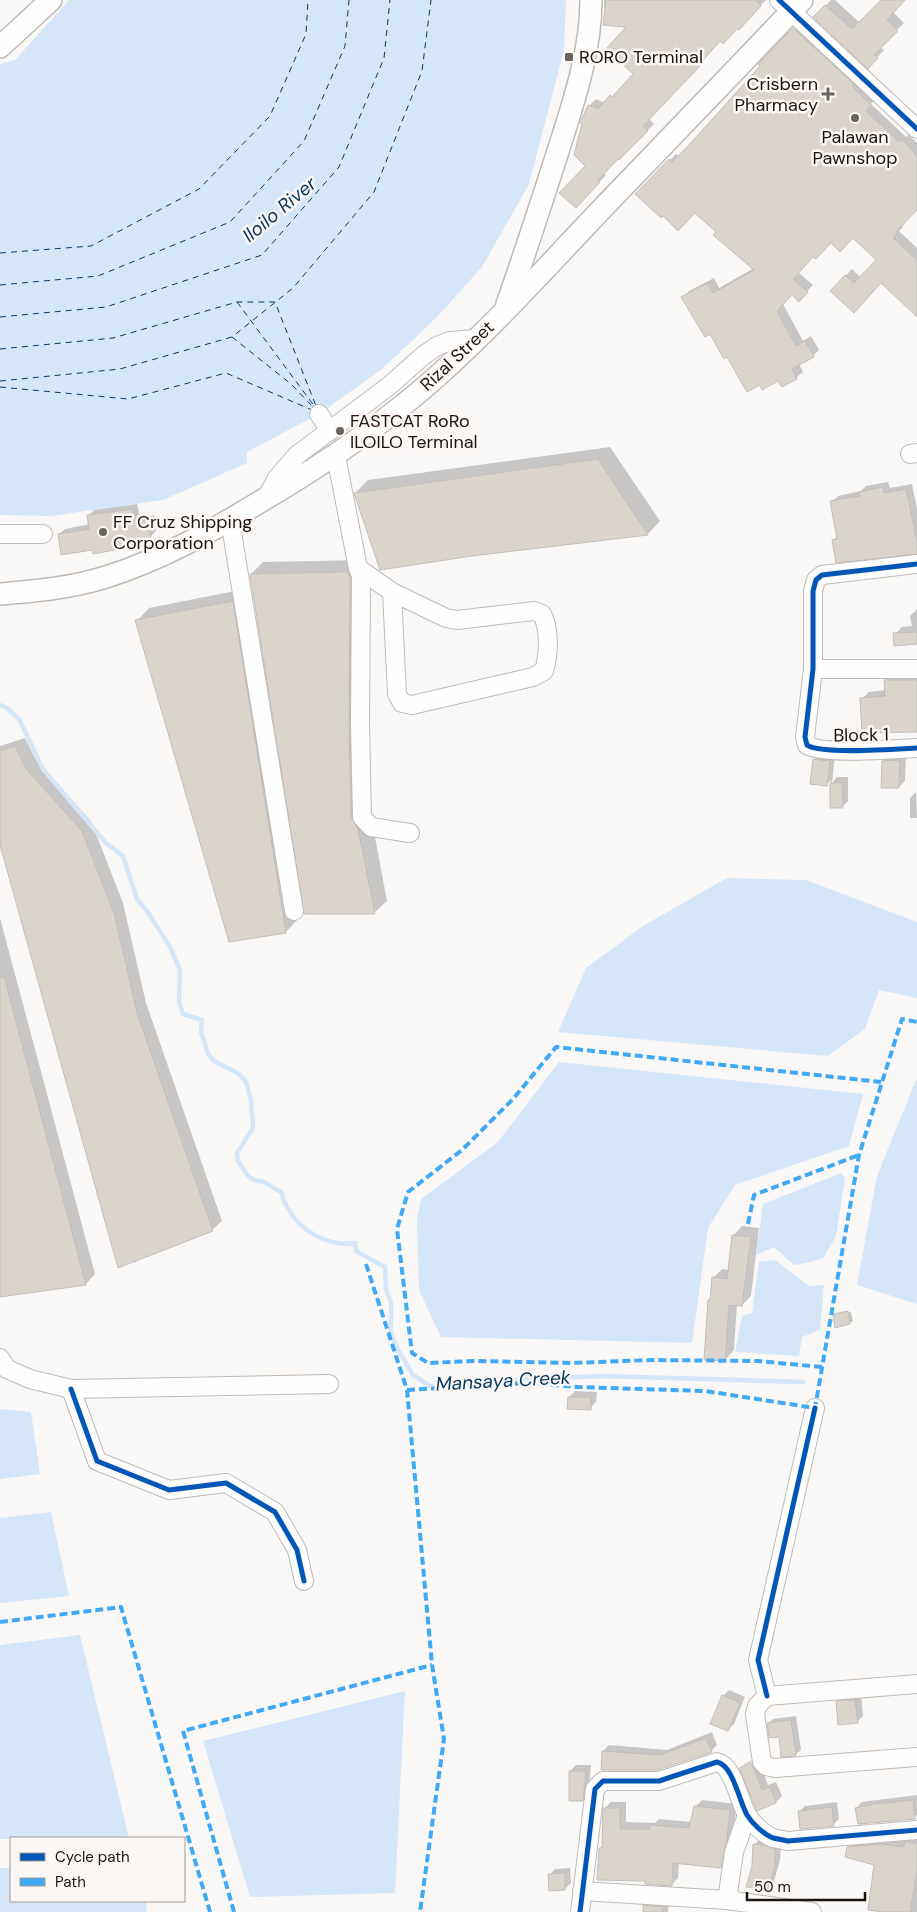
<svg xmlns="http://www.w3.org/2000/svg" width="917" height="1912" font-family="'DM Sans',sans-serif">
<rect width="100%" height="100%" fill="#faf8f6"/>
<g fill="#d5e6f8">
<polygon points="69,0 566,0 564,50 529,184 482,267 438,316 382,369 319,414 247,452 247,463 163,500 51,516 0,515 0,64 15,60"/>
<polygon points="727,878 806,880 917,922 917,998 879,990 865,1029 828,1056 558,1032 586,968 643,926"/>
<polygon points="559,1062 863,1094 849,1146 735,1185 708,1228 692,1343 441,1337 419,1290 417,1219 421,1199 497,1143"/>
<polygon points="916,1080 917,1081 917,1304 857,1285 877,1176"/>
<polygon points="841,1173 845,1178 836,1236 823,1258 807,1263 794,1265 774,1247 756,1255 763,1204"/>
<polygon points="775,1260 809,1286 824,1285 820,1330 802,1337 799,1356 735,1352 742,1316 752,1313 759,1262"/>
<polygon points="0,1409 31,1412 40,1474 0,1479"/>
<polygon points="51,1512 69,1596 0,1603 0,1518"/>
<polygon points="80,1635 129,1838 0,1839 0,1645"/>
<polygon points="405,1691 395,1893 250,1897 203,1741"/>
<polygon points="0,1868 11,1868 11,1901 146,1901 147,1912 0,1912"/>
</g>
<g fill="#0003" fill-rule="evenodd">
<polygon points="604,0 766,0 723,42 720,40 649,119 654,124 619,158 618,157 603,173 606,175 576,207 586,165 589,106 596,99 605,103 635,74 628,26 604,8"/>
<polygon points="831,0 835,0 860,23 882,0 904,0 893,12 904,23 880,47 884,50 868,67 815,17"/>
<polygon points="800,23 877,98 871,104 906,137 909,135 917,143 917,208 901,225 903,227 899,231 917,248 917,314 882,282 832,291 852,269 861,278 878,260 853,236 831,242 814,255 798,272 813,285 799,300 792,294 783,304 803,341 811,336 819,350 813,356 799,364 803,372 796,378 779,379 760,383 728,356 683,298 689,291 714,278 719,288 754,268 695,211 663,215 636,194 676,154 679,156 761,65 760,64"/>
<polygon points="610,447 660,521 648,534 472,554 355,493 368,480"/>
<polygon points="888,482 890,488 912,484 917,509 917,553 833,540 838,536 832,502 838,496 861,491 866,486"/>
<polygon points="137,504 140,518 154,515 156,531 150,537 93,549 59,534 65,529 90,524 88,516 94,510"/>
<polygon points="361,560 371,816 387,901 374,913 251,574 263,562"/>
<polygon points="245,589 298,919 286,932 137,621 149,608"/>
<polygon points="917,609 917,643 895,634 902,627 912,626 910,616"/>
<polygon points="892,673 917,673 917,731 862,699 869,692 886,690 885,680"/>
<polygon points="25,738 36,760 91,821 123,903 146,1003 222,1221 212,1230 0,841 0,746"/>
<polygon points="821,753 835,755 832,783 837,777 848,777 848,801 842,807 831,807 831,780 826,785 811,783 815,759"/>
<polygon points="906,754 905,781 899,787 883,761 889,755"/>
<polygon points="916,792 917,818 910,818 910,798"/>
<polygon points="0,918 95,1274 86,1284 0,1296"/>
<polygon points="742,1226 759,1228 751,1296 742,1305 737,1304 734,1350 725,1360 709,1300 711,1298 713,1278 722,1269 729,1270 733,1236"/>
<polygon points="851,1312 853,1321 850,1323 834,1314"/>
<polygon points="575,1391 597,1392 596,1402 590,1408 569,1397"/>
<polygon points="729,1690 745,1697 734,1724 728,1730 723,1696"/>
<polygon points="861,1694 863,1716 857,1722 837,1702 843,1696"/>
<polygon points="796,1716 801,1750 796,1754 768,1724 773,1719"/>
<polygon points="712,1732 717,1745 711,1751 603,1769 603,1751 609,1745 667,1750"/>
<path d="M758,1758l10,27 8,-3 6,14 -6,6 -18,7 -18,-40 6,-6zM757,1760l1,2 -12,5v-3z"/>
<polygon points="576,1765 591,1765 588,1794 582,1800 570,1771"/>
<polygon points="917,1795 917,1815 914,1818 856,1808 862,1802"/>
<polygon points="702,1800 736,1804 734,1831 727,1860 720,1867 679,1862 678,1878 671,1885 646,1880 600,1848 603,1845 605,1808 611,1802 626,1802 626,1822 655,1823 659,1819 691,1822 695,1807"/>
<polygon points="837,1802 839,1819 833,1825 799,1812 805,1806"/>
<polygon points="912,1837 917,1837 917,1912 891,1912 876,1864 849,1847 855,1841 889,1838 908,1841"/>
<polygon points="760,1839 781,1843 780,1860 774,1881 767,1887 754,1866 754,1845"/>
<polygon points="570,1868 571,1883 565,1889 549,1875 555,1869"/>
<polygon points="651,1900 669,1901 668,1912 644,1912 645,1906"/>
</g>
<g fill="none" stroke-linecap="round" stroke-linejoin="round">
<path stroke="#d5e6f8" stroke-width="4.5" d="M0,705l7,3 12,11 24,50 63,74 17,13 14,43 10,12 23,36 10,23 -1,32 4,12 19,6 -1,12 7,22 6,7 25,13 7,8 5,18 2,28 -16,25 1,8 10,15 6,4 10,2 18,11c0,8 3,10 7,17 12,22 41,37 66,33l1,8 29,16 1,22 5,13v31l6,15 16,27 17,11 51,-5 121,-5 201,6"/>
<g stroke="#053961" stroke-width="1" stroke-dasharray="6 5" stroke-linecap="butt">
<polyline points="0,253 91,246 199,189 270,116 306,34 308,0"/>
<polyline points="0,285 98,276 230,222 304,141 345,46 349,0"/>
<polyline points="237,302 315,407"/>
<polyline points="0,317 106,307 262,255 339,167 384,58 390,0"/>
<polyline points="232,337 291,384 314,408"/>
<polyline points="0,349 113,338 237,302 275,302 316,406"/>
<polyline points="0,381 120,369 232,337 293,288 374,192 422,71 431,0"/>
<polyline points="0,387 128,399 226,373 312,410"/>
</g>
</g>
<g fill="#dbd4cd" stroke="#c2beba">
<polygon points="606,0 755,0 761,6 739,30 737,29 723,44 720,41 699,65 700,66 643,126 648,131 619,160 618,159 598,180 600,182 576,208 559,193 585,166 574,155 582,124 580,123 588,105 598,109 610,95 612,97 633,74 606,49 626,27 603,25"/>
<polygon points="881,0 905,0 887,20 898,31 874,55 878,58 868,69 813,17 825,5 852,29"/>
<polygon points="793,28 854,84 852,86 871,105 866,111 899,142 902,140 917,156 917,210 896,232 897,234 893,238 917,260 917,317 881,283 854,313 830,291 845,275 854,283 876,260 853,238 840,252 831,243 816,259 813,257 793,279 808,292 799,302 792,295 777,311 796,346 805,341 814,357 792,369 797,379 782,387 778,381 762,390 760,385 747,392 727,357 724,359 710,334 705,337 681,297 707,283 713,293 754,270 713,235 716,232 695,213 678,231 663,216 661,218 635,194 669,159 672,162 689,145 760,66 758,64"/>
<polygon points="598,459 648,535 472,556 380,570 354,493"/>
<polygon points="883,487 884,493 906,489 917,542 917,554 836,563 832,540 837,539 830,501 860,496 859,492"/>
<polygon points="132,509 134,523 148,520 151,538 120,549 93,554 92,550 61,555 58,534 89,529 87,515"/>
<polygon points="348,572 350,578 349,725 351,817 358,829 375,914 304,914 250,574"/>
<polygon points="233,601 286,933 229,942 135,620"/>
<polygon points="917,632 917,644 894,646 893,633"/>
<polygon points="884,680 917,680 917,732 862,733 860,698 885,696"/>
<polygon points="15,746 27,770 82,831 114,913 137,1013 213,1231 118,1268 0,845 0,751"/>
<polygon points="813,759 830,761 827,786 810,784"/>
<polygon points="900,760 899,788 881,788 882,761"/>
<polygon points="830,783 842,783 843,808 830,808"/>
<polygon points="0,977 4,977 86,1285 0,1297"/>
<polygon points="732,1235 751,1237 742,1306 729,1305 725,1361 704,1360 708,1300 710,1300 712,1277 727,1279"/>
<polygon points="848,1311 850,1324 835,1328 833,1314"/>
<polygon points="568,1397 591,1397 591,1410 567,1409"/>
<polygon points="722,1695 740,1703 728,1731 710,1724"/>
<polygon points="855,1700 858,1723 838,1725 836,1701"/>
<polygon points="791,1720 796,1756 781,1757 779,1737 769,1738 767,1723"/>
<polygon points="706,1738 712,1752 657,1770 601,1770 602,1751 660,1755"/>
<polygon points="751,1763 762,1790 770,1787 776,1803 757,1811 739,1768"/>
<polygon points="569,1771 586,1771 583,1801 569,1801"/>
<polygon points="913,1800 915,1819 858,1824 855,1808 874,1804"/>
<polygon points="694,1806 730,1810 727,1839 721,1868 673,1863 672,1886 645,1884 645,1881 597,1880 599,1848 602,1848 603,1808 620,1808 620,1829 650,1829 651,1825 689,1828"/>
<polygon points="832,1807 834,1826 800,1829 798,1811"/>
<polygon points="905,1842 917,1844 917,1870 910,1912 883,1912 868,1910 874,1865 845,1857 847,1847 882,1844 904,1847"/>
<polygon points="753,1844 763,1845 775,1849 775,1867 768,1888 746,1887 752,1866"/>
<polygon points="565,1873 565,1890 549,1891 548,1874"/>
<polygon points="643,1905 663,1907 663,1912 643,1912"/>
</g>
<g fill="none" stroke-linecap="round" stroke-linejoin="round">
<g stroke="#bfbab6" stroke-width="20">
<g id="minor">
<polyline points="779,0 917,129"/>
<polyline points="319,414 330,431"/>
<polyline points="910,454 917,453"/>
<path d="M336,456l22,112 34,24 54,26 11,2 77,-9 8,3c8,15 7,40 2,57l-11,6 -121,28 -10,-2 -5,-9 -5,-102"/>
<polyline points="266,499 277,478 297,455 389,386 424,355 437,346 450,341 476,339"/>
<polyline points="230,520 294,911"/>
<polyline points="0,534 43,534"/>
<path d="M917,564l-95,11 -6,5 -3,11v78l-8,68 2,8c14,10 90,4 110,3"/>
<polyline points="358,568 361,576 360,725 362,817 371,827 410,833"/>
<polyline points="813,669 917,669"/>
<polyline points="0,1358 7,1369 30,1379 71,1389 329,1384"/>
<polyline points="71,1389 97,1461 169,1490 226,1483 275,1512 297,1550 304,1581"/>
<polyline points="917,1684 767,1696 757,1706 755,1714 762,1762 766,1766 775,1768 917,1757"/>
<polyline points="767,1696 758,1660 815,1408"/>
<polyline points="582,1891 727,1900 812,1912"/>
<polyline points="727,1900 734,1852 747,1815"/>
<path d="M580,1912l15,-123 8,-8h56l58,-19c16,3 22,39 30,53 5,8 16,19 26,23 5,1 10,2 15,3l129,-11"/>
</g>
</g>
<g stroke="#bfbab6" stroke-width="24">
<g id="major">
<polyline points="0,47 51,0"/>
<path d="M507,304c19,-53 36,-106 53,-159 15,-47 31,-96 31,-145"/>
<path d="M0,594c36,-3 71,-6 106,-17 54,-17 104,-45 152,-74 65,-38 128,-80 184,-131 54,-49 104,-104 154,-157 69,-72 138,-143 206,-215"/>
</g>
</g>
<use href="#minor" stroke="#fefefe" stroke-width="18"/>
<use href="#major" stroke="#fefefe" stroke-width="21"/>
<g stroke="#3fa9f5" stroke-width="4" stroke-dasharray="8 4" stroke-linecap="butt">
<polyline points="748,1224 754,1195 859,1155"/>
<polyline points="366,1264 407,1390 432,1665 444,1739 420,1912"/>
<polyline points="822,1367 758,1361 651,1360 571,1363 474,1361 428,1363 412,1353 397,1229 408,1192 462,1150 513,1099 556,1047 881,1082"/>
<polyline points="407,1390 529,1383 578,1387 705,1391 815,1408 859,1155 902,1019 917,1022"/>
<polyline points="0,1622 121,1607 210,1912"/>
<polyline points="234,1912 183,1731 432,1665"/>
</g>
<g stroke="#fcf7f4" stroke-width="8">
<g id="cycleway">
<polyline points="779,0 917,129"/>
<path d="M917,564l-95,11 -6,5 -3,11v78l-8,68 2,8c14,10 90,4 110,3"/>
<polyline points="71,1389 97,1461 169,1490 226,1483 275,1512 297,1550 304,1581"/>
<polyline points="767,1696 758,1660 815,1408"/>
<path d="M580,1912l15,-123 8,-8h56l58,-19c16,3 22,39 30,53 5,8 16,19 26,23 5,1 10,2 15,3l129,-11"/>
</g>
</g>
<use href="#cycleway" stroke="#0057b8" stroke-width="5"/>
</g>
<g fill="#6a645f" stroke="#fcf7f4" stroke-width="2">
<rect x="564" y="52" width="10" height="10" rx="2.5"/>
<path d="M825.5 86.5h5v5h5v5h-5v5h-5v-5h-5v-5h5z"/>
<circle cx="855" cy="118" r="5"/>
<circle cx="340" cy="431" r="5"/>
<circle cx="103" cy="532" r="5"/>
</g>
<g text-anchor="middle" stroke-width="5" stroke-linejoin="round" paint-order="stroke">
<g font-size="18" fill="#1c140e" stroke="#fcf7f4" text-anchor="start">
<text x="579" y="63">RORO Terminal</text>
<text x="818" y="90" text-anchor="end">Crisbern<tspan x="818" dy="21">Pharmacy</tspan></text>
<text x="855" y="143" text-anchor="middle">Palawan<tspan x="855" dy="21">Pawnshop</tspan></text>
<text x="350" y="427">FASTCAT RoRo<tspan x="350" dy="21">ILOILO Terminal</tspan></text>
<text x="113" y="528">FF Cruz Shipping<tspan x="113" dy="21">Corporation</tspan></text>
</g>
<g font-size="18" fill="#1c140e" stroke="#fcf7f4">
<text transform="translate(457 356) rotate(-43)" y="6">Rizal Street</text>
<text transform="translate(861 735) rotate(-1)" y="6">Block 1</text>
</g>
<g font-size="19" font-style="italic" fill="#053961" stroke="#fcf7f4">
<text transform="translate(279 209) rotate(-40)" y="7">Iloilo River</text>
<text transform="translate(503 1380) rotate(-3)" y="7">Mansaya Creek</text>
</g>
</g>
<rect x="10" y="1837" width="175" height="65" fill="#fcf7f4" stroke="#a29c98"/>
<rect x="20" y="1853" width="25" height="8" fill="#0057b8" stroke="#a29c98"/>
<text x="55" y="1862" font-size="15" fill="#1c140e">Cycle path</text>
<rect x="20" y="1878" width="25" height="8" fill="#3fa9f5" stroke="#a29c98"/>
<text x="55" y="1887" font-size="15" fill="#1c140e">Path</text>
<path d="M747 1892v8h118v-8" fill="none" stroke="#1c140e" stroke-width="2.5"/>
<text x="754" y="1892" font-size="15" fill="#1c140e" stroke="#fcf7f4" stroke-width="4" paint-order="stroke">50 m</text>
</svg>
